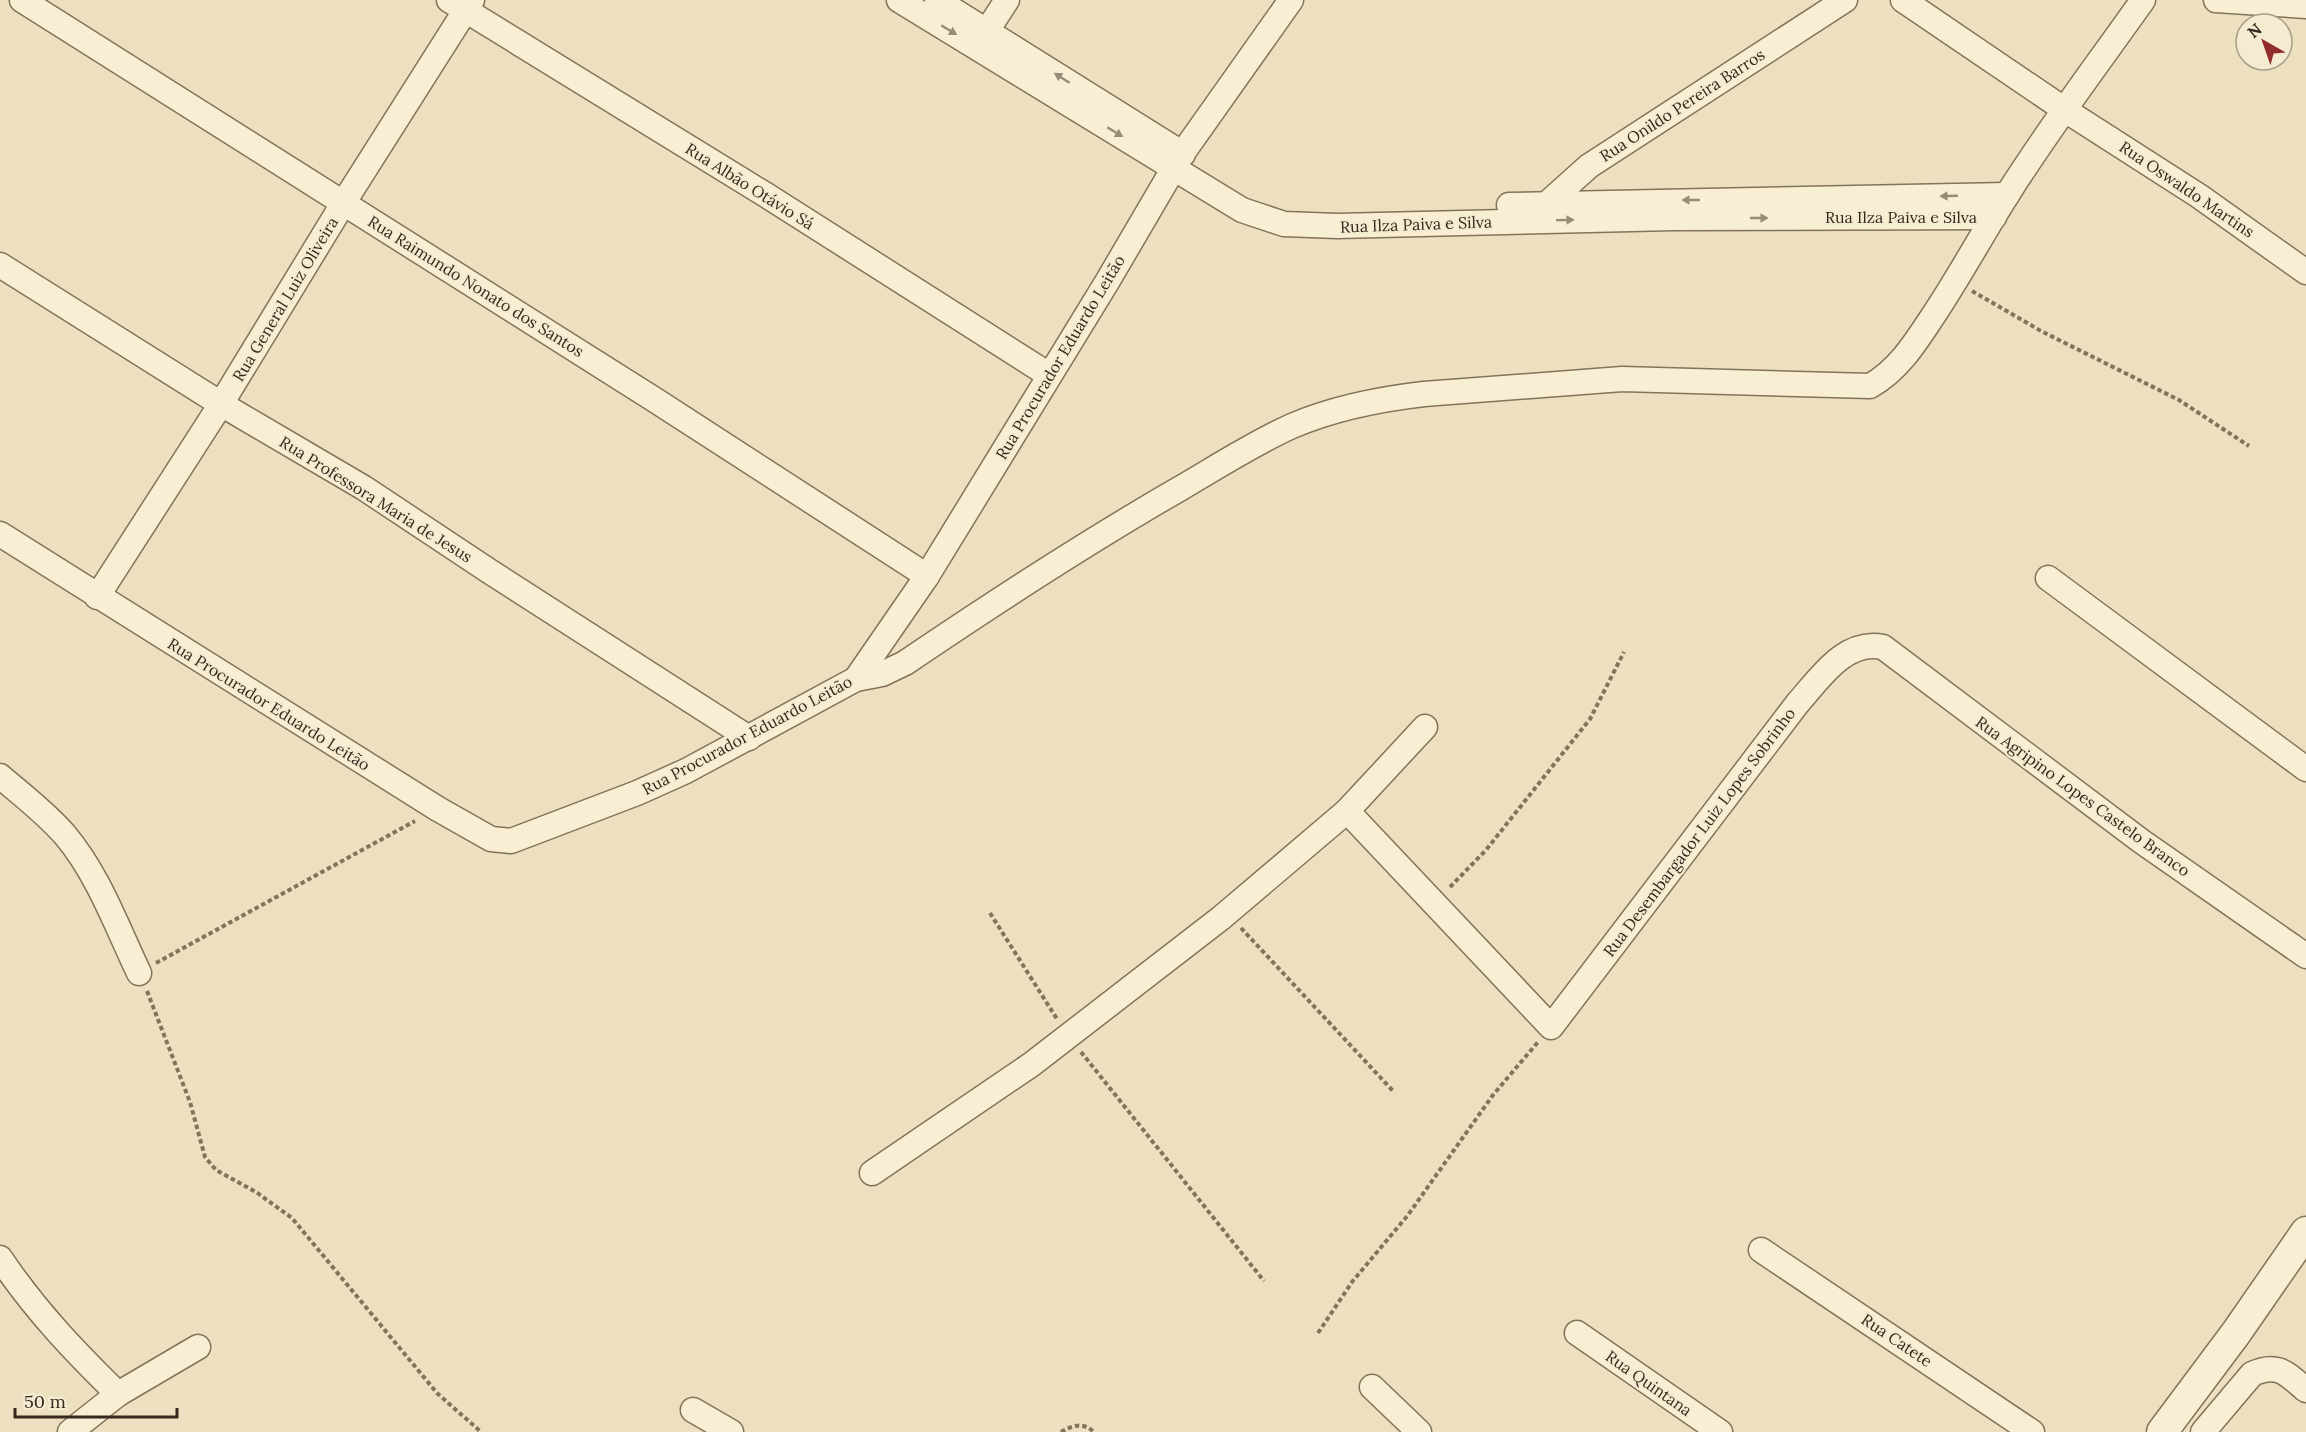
<svg xmlns="http://www.w3.org/2000/svg" width="2306" height="1432" font-family="Lora,serif">
<rect width="100%" height="100%" fill="#ece0c1"/>
<g fill="none" stroke-linecap="round" stroke-linejoin="round">
<g stroke="#857259" stroke-width="27">
<g id="minor">
<polyline points="22,0 655,400 927,576"/>
<polyline points="449,0 766,195 1049,375"/>
<polyline points="899,0 1242,210 1284,224 1337,226 1674,218 1994,217"/>
<polyline points="937,0 1183,154"/>
<polyline points="1903,0 2065,110 2199,196 2306,272"/>
<polyline points="2216,0 2306,6"/>
<polyline points="979,43 1007,0"/>
<polyline points="1509,205 2007,195"/>
<polyline points="1541,209 1589,166 1845,0"/>
<polyline points="0,265 221,404 364,488 489,571 749,738"/>
<polyline points="0,534 438,809 491,839 511,841 637,793 686,771 856,679 927,576 1107,282 1182,154 1291,0"/>
<polyline points="2048,578 2306,769"/>
<polyline points="97,597 221,404 344,202 472,0"/>
<path d="M856,679l26,-5 23,-11c90,-61 182,-121 276,-175 36,-21 73,-45 111,-62 42,-18 88,-27 132,-32l198,-15 248,7c27,-15 44,-41 61,-67 27,-40 50,-83 76,-124 42,-67 90,-130 136,-195"/>
<path d="M0,776c22,19 46,37 65,59 33,39 52,92 74,138"/>
<path d="M1347,811l204,216 246,-323c23,-26 48,-65 86,-57l258,194 165,115"/>
<polyline points="872,1173 1032,1064 1221,918 1347,811 1425,727"/>
<polyline points="1761,1250 2032,1432"/>
<path d="M0,1258c35,52 73,92 118,136"/>
<polyline points="1577,1333 1720,1432"/>
<polyline points="1372,1387 1419,1432"/>
<polyline points="693,1410 731,1432"/>
<polyline points="70,1432 118,1394 198,1347"/>
<path d="M2203,1432l49,-58c26,-12 35,0 54,16"/>
</g>
</g>
<g stroke="#857259" stroke-width="33">
<polyline id="tertiary" points="2162,1432 2236,1333 2306,1232"/>
</g>
<g stroke="#857259" stroke-width="4" stroke-dasharray="4.5 3" stroke-linecap="butt">
<polyline points="1972,291 2041,331 2179,400 2249,446"/>
<polyline points="1450,887 1486,850 1590,719 1624,652"/>
<polyline points="990,913 1057,1019"/>
<polyline points="1241,928 1394,1092"/>
<polyline points="156,963 415,821"/>
<polyline points="147,991 190,1102 205,1157 216,1170 256,1192 292,1218 437,1393 481,1432"/>
<polyline points="1081,1052 1264,1281"/>
<polyline points="1318,1333 1352,1282 1408,1215 1493,1095 1538,1042"/>
<path d="M1061,1432c12,-7 22,-10 33,0"/>
</g>
<use href="#minor" stroke="#f7eed4" stroke-width="24"/>
<use href="#tertiary" stroke="#f7eed4" stroke-width="30"/>
</g>
<defs><path id="oneway-solid" d="M-6-.8H1V-3.2L6.5 0L1 3.2V.8H-6Z" transform="scale(1.5)"/></defs>
<g fill="#968c78">
<use href="#oneway-solid" transform="translate(949 30) rotate(31)"/>
<use href="#oneway-solid" transform="translate(1062 78) rotate(-148)"/>
<use href="#oneway-solid" transform="translate(1115 132) rotate(31)"/>
<use href="#oneway-solid" transform="translate(1949 196) rotate(178)"/>
<use href="#oneway-solid" transform="translate(1691 200) rotate(180)"/>
<use href="#oneway-solid" transform="translate(1759 218)"/>
<use href="#oneway-solid" transform="translate(1565 220) rotate(-1)"/>
</g>
<g text-anchor="middle" stroke-width="4.5" stroke-linejoin="round" paint-order="stroke">
<g font-size="16" fill="#35291d" stroke="#f4ebd1">
<text transform="translate(1682 105) rotate(-33)" y="6">Rua Onildo Pereira Barros</text>
<text transform="translate(750 186) rotate(32)" y="6">Rua Albão Otávio Sá</text>
<text transform="translate(2187 189) rotate(34)" y="6">Rua Oswaldo Martins</text>
<text x="1901" y="223">Rua Ilza Paiva e Silva</text>
<text transform="translate(1416 224) rotate(-2)" y="6">Rua Ilza Paiva e Silva</text>
<text transform="translate(476 286) rotate(32)" y="6">Rua Raimundo Nonato dos Santos</text>
<text transform="translate(285 299) rotate(-59)" y="6">Rua General Luiz Oliveira</text>
<text transform="translate(1060 357) rotate(-59)" y="6">Rua Procurador Eduardo Leitão</text>
<text transform="translate(376 499) rotate(32)" y="6">Rua Professora Maria de Jesus</text>
<text transform="translate(269 704) rotate(32)" y="6">Rua Procurador Eduardo Leitão</text>
<text transform="translate(747 735) rotate(-28)" y="6">Rua Procurador Eduardo Leitão</text>
<text transform="translate(2083 796) rotate(36)" y="6">Rua Agripino Lopes Castelo Branco</text>
<text transform="translate(1699 832) rotate(-53)" y="6">Rua Desembargador Luiz Lopes Sobrinho</text>
<text transform="translate(1897 1340) rotate(34)" y="6">Rua Catete</text>
<text transform="translate(1649 1383) rotate(35)" y="6">Rua Quintana</text>
</g>
</g>
<g transform="translate(2264 42) rotate(320)"><circle r="28" fill="#f4ebd1" stroke="#a89d89" stroke-width="1.5"/>
<path d="M0-4.5L10 22L0 15L-10 22Z" fill="#922d2c"/>
<text y="-9" font-size="16" font-weight="bold" text-anchor="middle" fill="#35291d">N</text>
</g>
<path d="M15 1408v9h162v-9" fill="none" stroke="#35291d" stroke-width="3"/>
<text x="24" y="1408" font-size="18" fill="#35291d" stroke="#f4ebd1" stroke-width="4.5" paint-order="stroke">50 m</text>
</svg>
